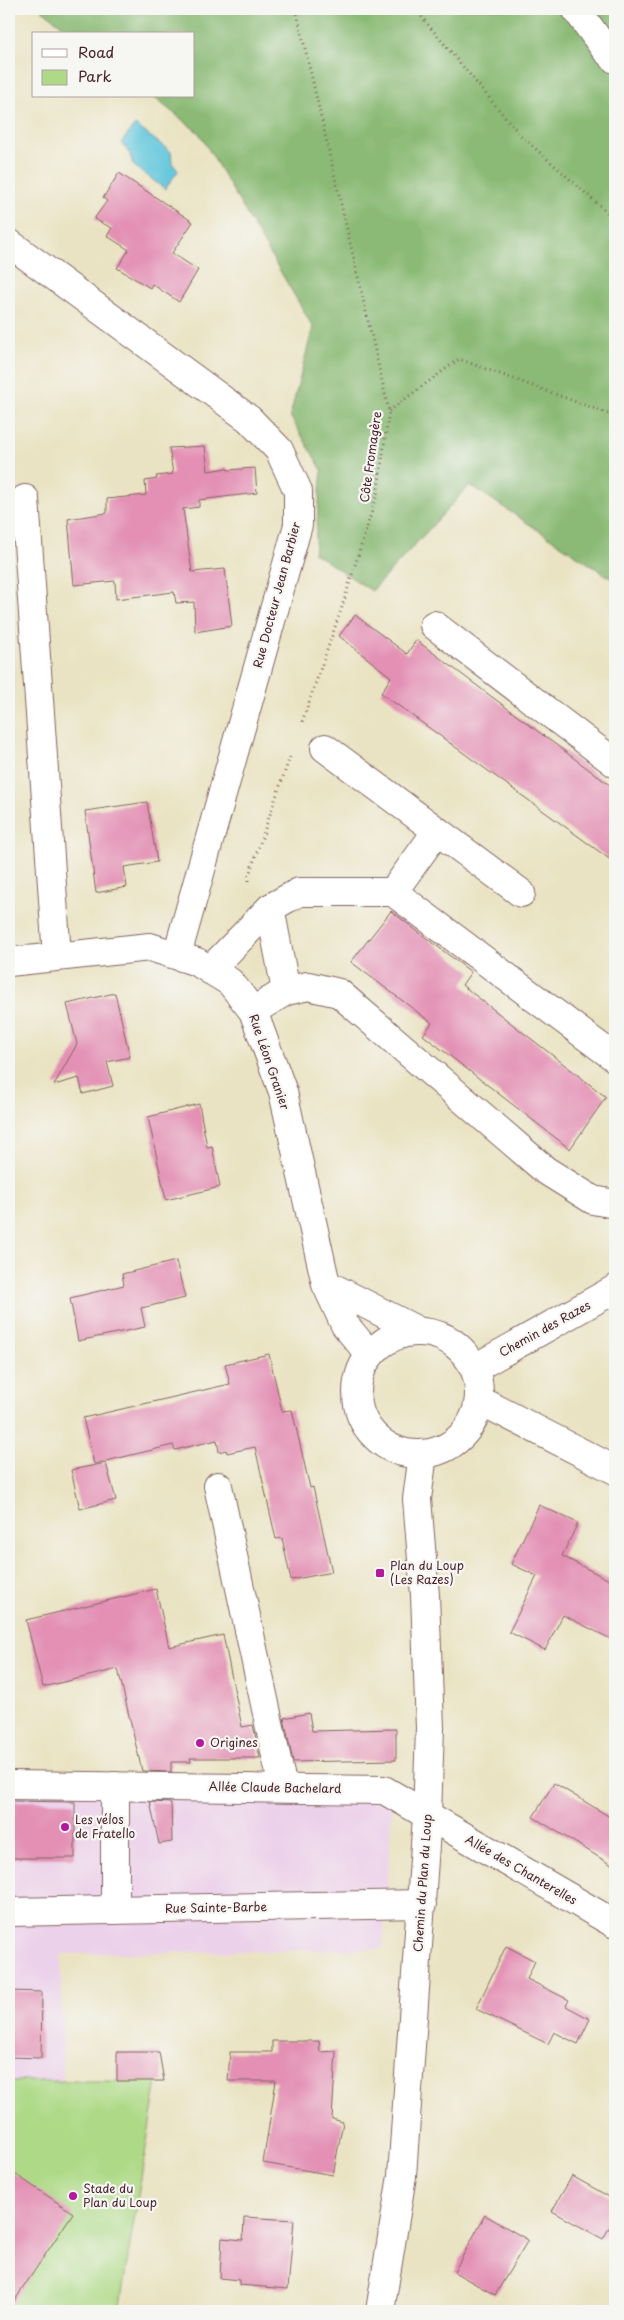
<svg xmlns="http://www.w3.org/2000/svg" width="624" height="2320" font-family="'Playpen Sans',sans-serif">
<rect width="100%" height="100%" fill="#f6f6f2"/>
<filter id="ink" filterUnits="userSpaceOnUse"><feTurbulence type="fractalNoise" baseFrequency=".02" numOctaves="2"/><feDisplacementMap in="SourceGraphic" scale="10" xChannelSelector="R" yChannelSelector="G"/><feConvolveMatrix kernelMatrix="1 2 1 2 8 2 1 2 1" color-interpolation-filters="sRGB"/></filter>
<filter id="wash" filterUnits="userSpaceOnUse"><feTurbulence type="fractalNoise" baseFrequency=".0096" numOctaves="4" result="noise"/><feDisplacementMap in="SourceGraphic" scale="20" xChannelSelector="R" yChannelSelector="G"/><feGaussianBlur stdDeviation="1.12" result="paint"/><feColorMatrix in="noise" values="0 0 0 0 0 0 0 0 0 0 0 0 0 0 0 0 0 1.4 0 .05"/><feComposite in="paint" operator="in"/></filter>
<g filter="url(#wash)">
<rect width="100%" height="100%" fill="#eae3c3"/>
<polygon fill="#ecd1ea" points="9,1790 393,1793 383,1949 61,1954 63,2081 9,2081"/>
<polygon fill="#aeda87" stroke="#7c7c59" points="9,2081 157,2081 119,2311 9,2311"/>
<polygon fill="#8aba74" stroke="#6a6c50" points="41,9 615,9 615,581 470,485 372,591 314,553 322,470 290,416 313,327 199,133 152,96 194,96 194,34 73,34"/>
<polygon fill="#5fc6dc" stroke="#547284" points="135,125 171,152 172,163 178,171 165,189 133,165 130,154 121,143"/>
<g id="blocks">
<g fill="#e390b4">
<polygon points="119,173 193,222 172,253 198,270 179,302 152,284 150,288 117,268 129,250 107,236 112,228 94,219 107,201 103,198"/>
<polygon points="205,446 208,471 227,468 228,470 255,468 257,493 199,500 199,507 183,509 192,572 225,569 232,626 195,632 194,602 176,603 174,592 116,599 115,581 74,585 68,519 107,513 107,499 146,495 145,481 157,479 156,476 173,474 169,448"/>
<polygon points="355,615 407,654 416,640 615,789 615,863 381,693 391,677 339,636"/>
<polygon points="147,802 157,862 124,867 127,887 96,893 85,811"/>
<polygon points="391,911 471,972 462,985 606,1097 570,1149 423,1035 432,1023 351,962"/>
<polygon points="115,993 130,1057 107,1062 113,1086 83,1094 79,1078 54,1085 77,1044 67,1004"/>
<polygon points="199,1104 207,1147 212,1146 220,1187 166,1200 148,1117"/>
<polygon points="176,1261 185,1298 141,1308 145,1327 78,1341 70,1298 124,1285 122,1274"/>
<polygon points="269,1354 282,1411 292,1410 310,1488 313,1487 332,1572 291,1580 282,1538 276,1539 255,1447 227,1453 226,1450 219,1452 217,1440 175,1450 173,1445 94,1464 83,1418 230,1384 225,1364"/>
<polygon points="106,1463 116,1500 80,1509 71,1470"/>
<polygon points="539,1505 578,1523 562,1556 615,1583 615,1641 563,1615 545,1650 509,1632 537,1576 511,1564"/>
<polygon points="156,1589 169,1647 223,1635 242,1727 253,1725 260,1758 190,1758 191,1762 171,1762 171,1772 142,1771 118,1669 43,1687 26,1620"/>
<polygon points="309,1713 312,1731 396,1729 396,1760 293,1762 284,1718"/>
<polygon points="554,1783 615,1820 615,1867 533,1817"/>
<polygon points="9,1801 75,1802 75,1858 9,1858"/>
<polygon points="150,1802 171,1803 172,1842 159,1844"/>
<polygon points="506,1946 535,1961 527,1979 569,2000 566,2006 590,2019 578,2044 554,2032 548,2044 476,2009"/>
<polygon points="9,1991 42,1992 41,2058 9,2057"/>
<polygon points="272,2041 319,2041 320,2052 336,2051 332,2119 343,2122 333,2175 263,2163 276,2081 228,2081 230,2052 272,2052"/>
<polygon points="117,2052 159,2052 164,2081 117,2081"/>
<polygon points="9,2170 73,2213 9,2309"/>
<polygon points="572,2176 615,2200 615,2217 603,2239 552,2211"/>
<polygon points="485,2215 528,2240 495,2295 454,2272"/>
<polygon points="244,2217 294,2220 288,2289 239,2285 239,2280 220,2278 222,2238 243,2240"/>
</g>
</g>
</g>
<g filter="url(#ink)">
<use href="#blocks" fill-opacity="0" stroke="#826460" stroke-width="1"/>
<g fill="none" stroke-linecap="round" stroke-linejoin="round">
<g stroke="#826460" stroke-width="30">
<g id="minor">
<polyline points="576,9 605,49 615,59"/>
<polyline points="9,243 249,419 279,450 298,491 298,525 177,955"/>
<polyline points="25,499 57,957"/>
<polyline points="434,625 615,763"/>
<polyline points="325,748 521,893"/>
<polyline points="393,892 437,831"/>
<polyline points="270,908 286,991"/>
<polyline points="9,962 150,947 197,962 230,982 253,1011 283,1092 326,1284 345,1325 370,1355"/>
<polyline points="210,970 270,908 299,892 393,892 615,1058"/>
<polyline points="253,1011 286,991 308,986 339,993 545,1170 593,1200 615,1204"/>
<polyline points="326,1284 418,1331"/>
<circle cx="418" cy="1393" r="61"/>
<polyline points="475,1368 615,1289"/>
<polyline points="479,1400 615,1470"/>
<polyline points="218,1486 283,1788"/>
<polyline points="9,1785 384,1790 615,1924"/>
<polyline points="115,1910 115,1786"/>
<polyline points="9,1912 422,1904"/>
<polyline points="380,2311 402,2176 427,1816 430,1728 425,1595 417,1499 423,1454"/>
</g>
</g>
<g stroke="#826460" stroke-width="3" stroke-dasharray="1 4" stroke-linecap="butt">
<polyline points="296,9 389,411 377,495 341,610 302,722"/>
<polyline points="415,9 520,135 615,219"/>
<polyline points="389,411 459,359 615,416"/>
<polyline points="249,881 249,875 291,754"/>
</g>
<use href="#minor" stroke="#fff" stroke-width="28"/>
</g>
</g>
<g fill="#b5179e" stroke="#f6f6f2" stroke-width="2">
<rect x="375" y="1568" width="10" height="10" rx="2.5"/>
<circle cx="200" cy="1743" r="5"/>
<circle cx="65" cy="1827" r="5"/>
<circle cx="73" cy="2196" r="5"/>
</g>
<g text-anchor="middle" stroke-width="4.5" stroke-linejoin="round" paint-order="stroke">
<g font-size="12" fill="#4a1f2b" stroke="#f6f6f2">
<text transform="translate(371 457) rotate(-82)" y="4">Côte Fromagère</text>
<text transform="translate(277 595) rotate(-75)" y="4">Rue Docteur Jean Barbier</text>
<text transform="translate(269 1062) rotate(71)" y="4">Rue Léon Granier</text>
<text transform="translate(545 1329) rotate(-29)" y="4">Chemin des Razes</text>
<text transform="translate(275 1788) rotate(1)" y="4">Allée Claude Bachelard</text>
<text transform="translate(521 1870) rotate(30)" y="4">Allée des Chanterelles</text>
<text transform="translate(423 1883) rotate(-86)" y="4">Chemin du Plan du Loup</text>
<text transform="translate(216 1908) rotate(-1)" y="4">Rue Sainte-Barbe</text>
</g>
<g font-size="12" fill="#4a1f2b" stroke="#f6f6f2" text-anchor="start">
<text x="390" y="1570">Plan du Loup<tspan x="390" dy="14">(Les Razes)</tspan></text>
<text x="210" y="1747">Origines</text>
<text x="75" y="1824">Les vélos<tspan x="75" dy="14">de Fratello</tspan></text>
<text x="83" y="2193">Stade du<tspan x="83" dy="14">Plan du Loup</tspan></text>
</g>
</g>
<rect width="624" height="2320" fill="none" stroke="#f6f6f2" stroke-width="30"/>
<rect x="32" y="32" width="162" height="65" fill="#f6f6f2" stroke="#b1a0a2"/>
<rect x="42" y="49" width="25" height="8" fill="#ffffff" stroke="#b1a0a2"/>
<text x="78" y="58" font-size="15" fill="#4a1f2b">Road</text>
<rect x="42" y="70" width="25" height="15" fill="#aeda87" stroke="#b1a0a2"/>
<text x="78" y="82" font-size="15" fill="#4a1f2b">Park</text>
</svg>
